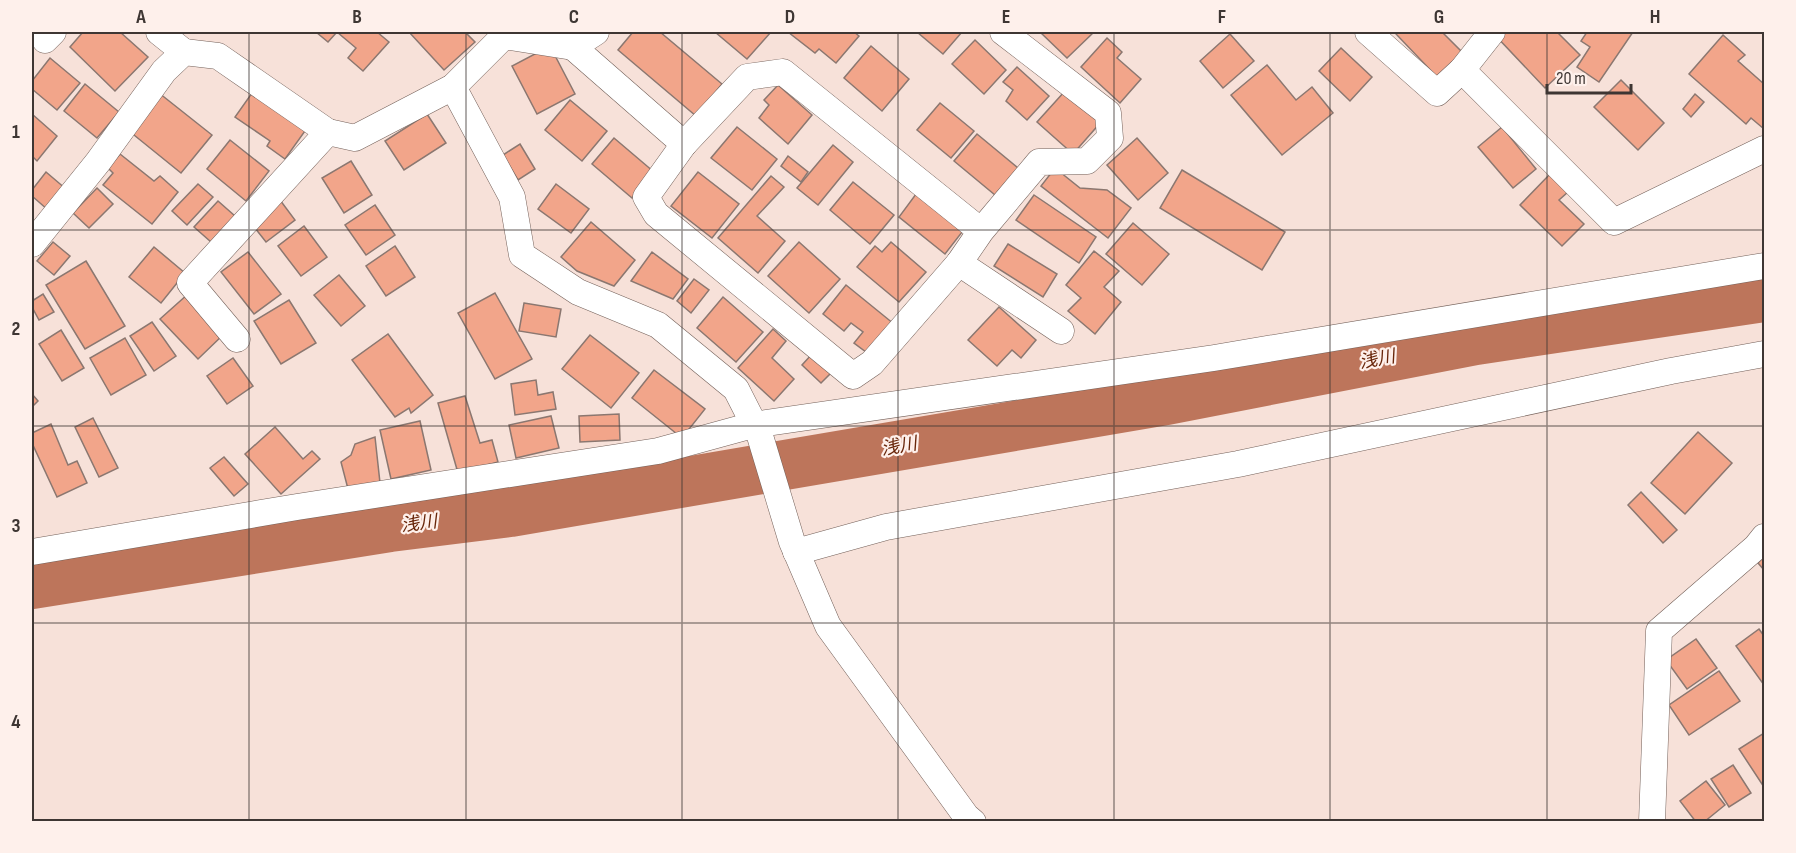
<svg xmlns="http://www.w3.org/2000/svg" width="1796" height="853" font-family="'Sofia Sans Condensed','Noto Sans JP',sans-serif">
<rect width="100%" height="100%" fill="#f7e1d9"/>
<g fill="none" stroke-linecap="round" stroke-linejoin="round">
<polyline stroke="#bd755b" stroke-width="50" points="32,584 390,527 510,512 1166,400 1476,340 1764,297"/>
</g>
<g fill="#f2a58a" stroke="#8b7770" stroke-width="1.5">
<polygon points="83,32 120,32 148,57 115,91 70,47"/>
<polygon points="316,32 337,32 328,42"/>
<polygon points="337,32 377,32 389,42 363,71 348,58 356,48"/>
<polygon points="409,32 465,32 475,42 444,70"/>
<polygon points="633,32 660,32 722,84 696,116 618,50"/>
<polygon points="715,32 771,32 747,59"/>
<polygon points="788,32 854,32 859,36 836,63 819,49 815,53"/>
<polygon points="917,32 962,32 943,54"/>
<polygon points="1040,32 1094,32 1067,58"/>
<polygon points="1399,32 1442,32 1464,54 1438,78 1396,34"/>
<polygon points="1496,32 1557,32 1580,55 1545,88 1494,34"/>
<polygon points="1587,32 1633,32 1599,82 1577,67 1590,47 1581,41"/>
<polygon points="1230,34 1254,61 1223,88 1200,61"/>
<polygon points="1723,35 1745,55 1738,61 1764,84 1764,129 1751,118 1746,124 1689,74"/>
<polygon points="1107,38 1122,52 1117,58 1141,79 1120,103 1081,67"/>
<polygon points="975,40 1006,70 984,94 952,64"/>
<polygon points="550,46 575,94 537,114 512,66"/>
<polygon points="871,46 909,79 882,111 844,78"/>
<polygon points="1341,48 1372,77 1350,101 1319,71"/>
<polygon points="50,58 80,83 57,110 32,89 32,81"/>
<polygon points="1267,65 1296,100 1312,87 1333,113 1282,155 1231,95"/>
<polygon points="1017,67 1049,96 1027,120 1006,101 1013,90 1003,82"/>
<polygon points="1621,80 1664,123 1638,150 1594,107"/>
<polygon points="85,84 119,112 97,138 64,111"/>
<polygon points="778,85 812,115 788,144 759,118 769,105 764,100"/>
<polygon points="1065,91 1101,122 1073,154 1037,122"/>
<polygon points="159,93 212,135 181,173 129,131"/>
<polygon points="252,93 305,131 285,159 267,146 270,141 235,117"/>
<polygon points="1695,94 1704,102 1691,117 1683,109"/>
<polygon points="570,100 607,131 582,161 545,130"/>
<polygon points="940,103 974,131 951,158 917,130"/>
<polygon points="32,114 57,136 37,161 32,156"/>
<polygon points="427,114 446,143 404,170 385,141"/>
<polygon points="737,127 777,159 752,190 711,158"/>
<polygon points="1502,127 1536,169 1513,188 1478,147"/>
<polygon points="977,134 1018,168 995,195 954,161"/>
<polygon points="614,138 654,172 632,198 592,164"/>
<polygon points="1137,138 1168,173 1138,200 1107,165"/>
<polygon points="230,140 269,171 246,201 207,169"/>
<polygon points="520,144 535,169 518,180 503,155"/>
<polygon points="833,145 853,162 818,205 797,188"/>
<polygon points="120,154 154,181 160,176 178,192 152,224 103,185 113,173 108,168"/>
<polygon points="788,156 808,172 801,182 781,166"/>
<polygon points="351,161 372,195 344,213 322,178"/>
<polygon points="1055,168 1080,188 1107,190 1131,208 1108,238 1041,186"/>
<polygon points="1182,170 1285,232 1262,270 1160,208"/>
<polygon points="46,172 66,189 48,210 32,196 32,190"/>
<polygon points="698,172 739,204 712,238 671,206"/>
<polygon points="1550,174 1568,192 1559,200 1584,224 1562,246 1520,205"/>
<polygon points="771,176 784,187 757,216 785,241 758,273 718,238"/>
<polygon points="853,182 894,215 870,244 830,210"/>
<polygon points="198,184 213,197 187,225 172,211"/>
<polygon points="556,184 589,209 571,233 538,209"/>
<polygon points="97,188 113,204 89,228 73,213"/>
<polygon points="919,190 966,227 945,254 899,217"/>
<polygon points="1034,195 1096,237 1079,263 1016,220"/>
<polygon points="280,200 295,220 266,242 251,223"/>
<polygon points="218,201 235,216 211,242 194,227"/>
<polygon points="375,205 395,235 366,255 345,225"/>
<polygon points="591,222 635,260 614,286 577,271 561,257"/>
<polygon points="1133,223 1169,254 1142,285 1106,254"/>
<polygon points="304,226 327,257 301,276 278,246"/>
<polygon points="53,242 70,256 54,275 37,261"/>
<polygon points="799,242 840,279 809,313 768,276"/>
<polygon points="891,242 926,272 899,302 857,267 875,246 882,252"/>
<polygon points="1008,244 1057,274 1043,297 994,266"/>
<polygon points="395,246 415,277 386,296 366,266"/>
<polygon points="154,247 185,273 161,303 129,277"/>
<polygon points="1094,251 1119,271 1104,287 1121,302 1095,334 1068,311 1081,298 1066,285"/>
<polygon points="248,252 281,294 254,314 221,272"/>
<polygon points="652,252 688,279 673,299 631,281"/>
<polygon points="86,261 125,326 85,349 46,285"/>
<polygon points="339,275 365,306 341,326 314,295"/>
<polygon points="694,279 709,290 691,313 677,301"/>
<polygon points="846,285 894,324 870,355 854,343 863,332 851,323 844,331 823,314"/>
<polygon points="495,293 532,359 495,379 458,313"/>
<polygon points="43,294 54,312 39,320 32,307 32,301"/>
<polygon points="188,294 225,333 198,359 160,319"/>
<polygon points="723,297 763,332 736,362 697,328"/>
<polygon points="289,300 316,343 281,364 254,321"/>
<polygon points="524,303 561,309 556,337 519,331"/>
<polygon points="999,307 1036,340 1021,358 1012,350 997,366 968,340"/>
<polygon points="152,322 176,356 154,371 130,336"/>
<polygon points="773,329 786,341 772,358 794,379 774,401 738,368"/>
<polygon points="61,330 84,368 62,381 39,344"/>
<polygon points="388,334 433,395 411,413 409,408 395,417 352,360"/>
<polygon points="590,335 639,373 611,408 562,369"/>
<polygon points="125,338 146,375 111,395 90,358"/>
<polygon points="812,354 831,373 821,383 802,365"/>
<polygon points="233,358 253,386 227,404 207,376"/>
<polygon points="654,370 705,409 682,438 632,398"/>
<polygon points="536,380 538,395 553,392 556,409 515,415 511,384"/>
<polygon points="32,394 38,401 32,407"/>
<polygon points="465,396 480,443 492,440 498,462 458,473 438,403"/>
<polygon points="619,414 620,440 580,442 579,416"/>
<polygon points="551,416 559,448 516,458 509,425"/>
<polygon points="93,418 118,468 99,477 75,427"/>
<polygon points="420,421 431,470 391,479 380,430"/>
<polygon points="51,424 68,465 77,461 87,483 57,497 32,443 32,433"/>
<polygon points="275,427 303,459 312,451 320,459 281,494 245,454"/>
<polygon points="1698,432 1732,463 1685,514 1651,483"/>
<polygon points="375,437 380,483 348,489 341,462 351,455 355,444"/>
<polygon points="224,457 248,484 234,496 210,468"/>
<polygon points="1641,492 1677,530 1663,543 1628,505"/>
<polygon points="1764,556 1764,570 1758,563"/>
<polygon points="1759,629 1764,636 1764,685 1736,646"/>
<polygon points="1696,639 1717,668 1687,689 1666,660"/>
<polygon points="1719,671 1740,701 1689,735 1669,705"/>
<polygon points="1764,733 1764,782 1762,784 1739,749"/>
<polygon points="1733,765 1751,793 1729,807 1711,779"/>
<polygon points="1706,781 1725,805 1704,822 1696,822 1680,801"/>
</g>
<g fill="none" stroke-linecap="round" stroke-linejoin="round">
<g stroke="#74615a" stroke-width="27">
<g id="minor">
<polyline points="159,32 184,52"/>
<polyline points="1368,32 1437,93 1462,70 1492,32"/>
<polyline points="45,40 53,32"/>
<polyline points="573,47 684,144"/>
<polyline points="1462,70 1614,222 1764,149"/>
<polyline points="453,87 512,197 522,255 578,292 658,325 736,389 760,436 792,542 828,626 966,816 973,822"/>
<polyline points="981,231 783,72 747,77 684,144 646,197 656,214 853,376 872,363 959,263 981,231 1039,162 1087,161 1110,138 1108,113 1003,32"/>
<polyline points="32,244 98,162 164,71 184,52 218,56 328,132 355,138 453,87 504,36 573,47 596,32"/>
<polyline points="959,263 1061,331"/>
<polyline points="237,339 190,283 328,132"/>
<polyline points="32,552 297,507 658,451 753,425 1214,358 1764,266"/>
<polyline points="796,552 886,527 1238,464 1671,371 1764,354"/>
<polyline points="1652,822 1659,631 1756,547 1764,537"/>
</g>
</g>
<use href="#minor" stroke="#fff" stroke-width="26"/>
</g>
<path fill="none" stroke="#3e3633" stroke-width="1.5" stroke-opacity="0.55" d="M249,32v790M466,32v790M682,32v790M898,32v790M1114,32v790M1330,32v790M1547,32v790M32,230h1732M32,426h1732M32,623h1732"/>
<g text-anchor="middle" stroke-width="4.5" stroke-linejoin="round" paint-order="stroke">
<g font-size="18" font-style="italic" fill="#69260a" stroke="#fef0eb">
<text transform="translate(1377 359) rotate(-11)" y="6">浅川</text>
<text transform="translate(899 446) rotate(-10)" y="6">浅川</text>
<text transform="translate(419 523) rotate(-7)" y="6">浅川</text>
</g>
</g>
<rect width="1796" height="853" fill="none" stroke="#fef0eb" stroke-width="66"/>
<path d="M1547 84v9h84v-9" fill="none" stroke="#3e3633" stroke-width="3"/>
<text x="1556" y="84" font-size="18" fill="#3e3633" stroke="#fef0eb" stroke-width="4.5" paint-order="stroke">20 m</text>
<rect x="33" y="33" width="1730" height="787" fill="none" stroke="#3e3633" stroke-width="2"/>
<g font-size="20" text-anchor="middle" font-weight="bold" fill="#3e3633">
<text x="141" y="23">A</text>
<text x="357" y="23">B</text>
<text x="574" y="23">C</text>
<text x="790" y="23">D</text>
<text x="1006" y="23">E</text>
<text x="1222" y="23">F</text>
<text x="1439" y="23">G</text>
<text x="1655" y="23">H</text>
<text x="16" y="138">1</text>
<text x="16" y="335">2</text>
<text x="16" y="532">3</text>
<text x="16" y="728">4</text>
</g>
</svg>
